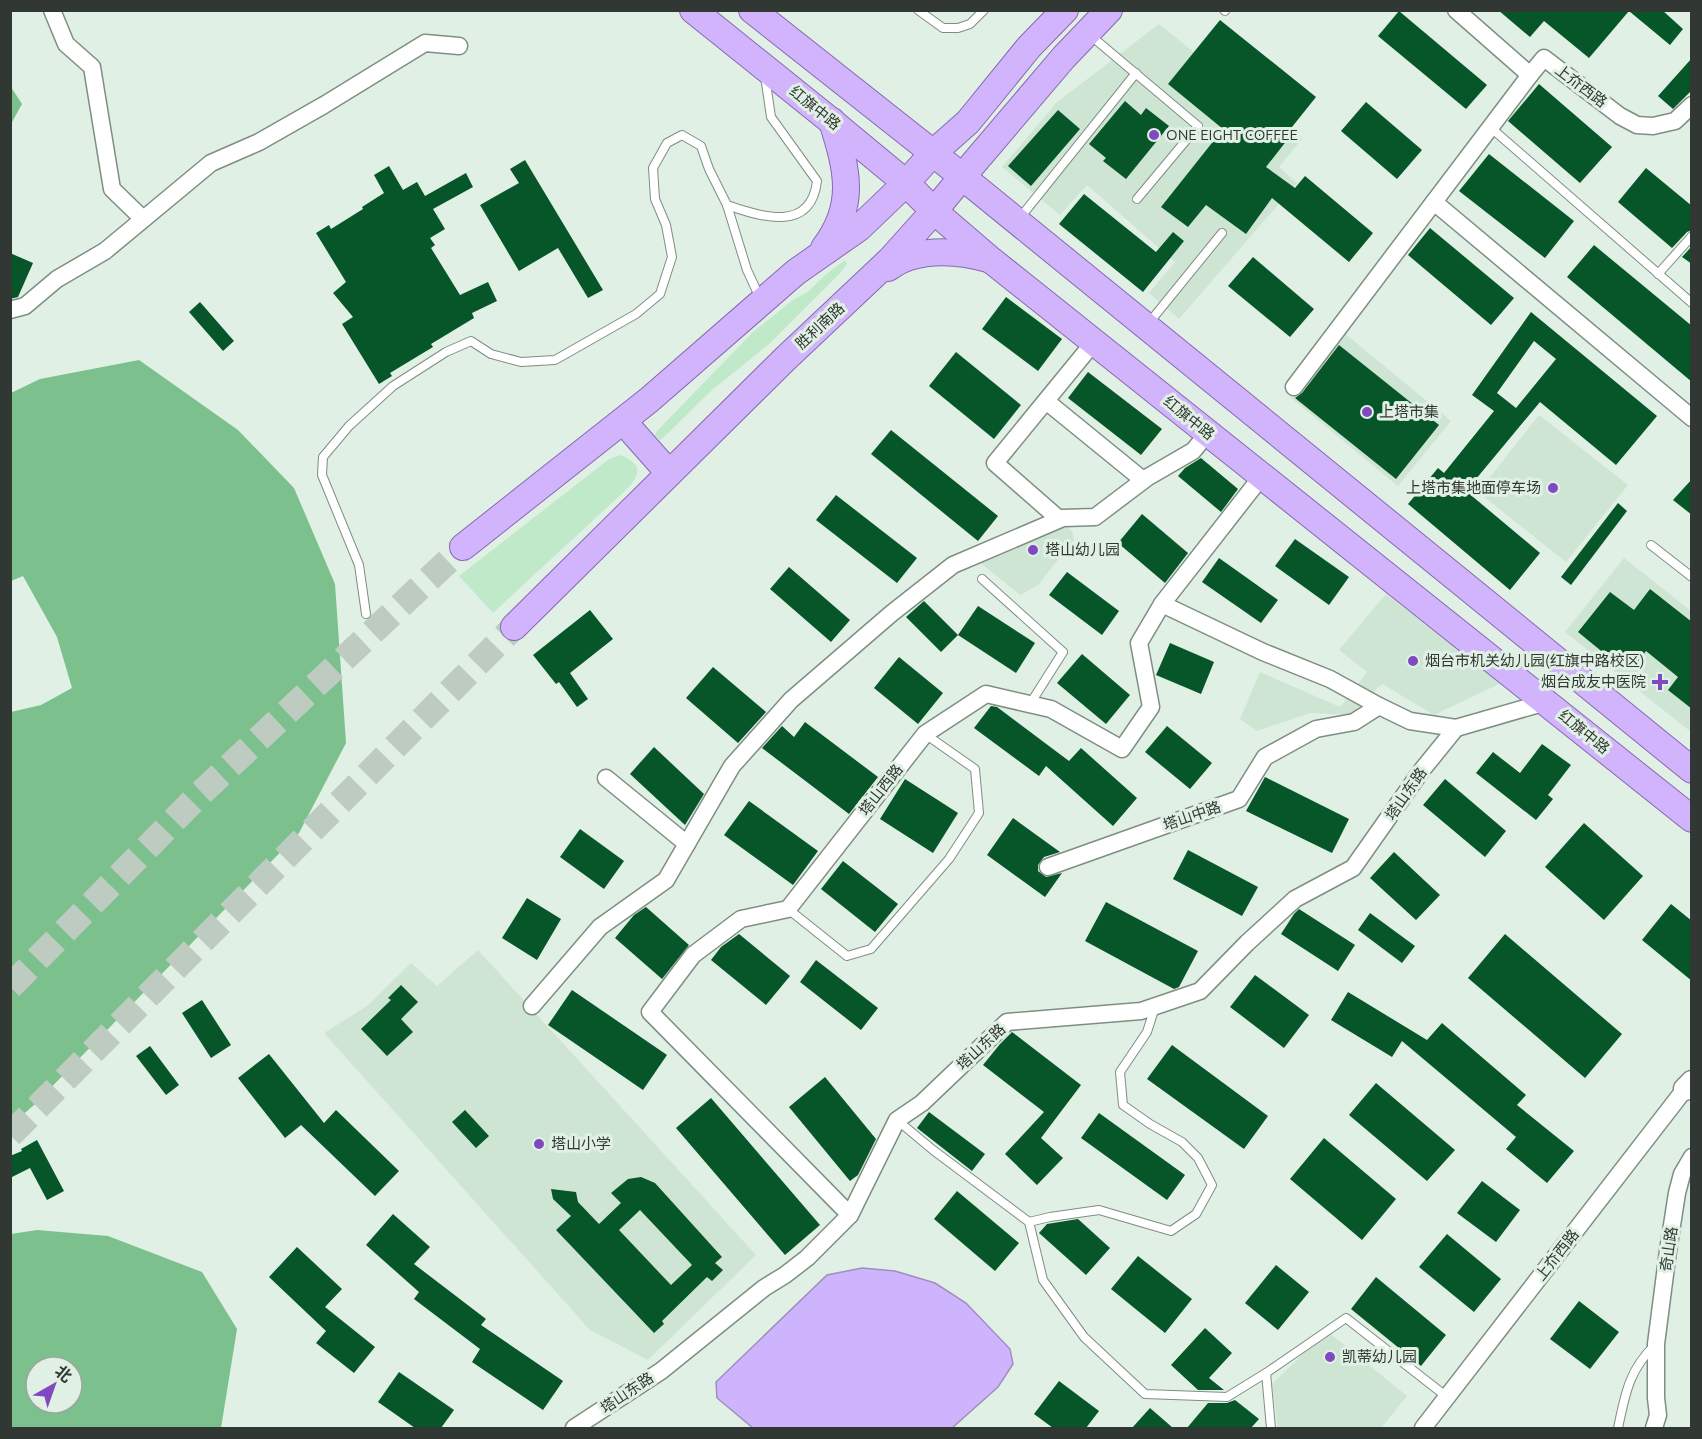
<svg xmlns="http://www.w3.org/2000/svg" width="1702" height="1439" font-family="Ubuntu,'Noto Sans SC',sans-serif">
<rect width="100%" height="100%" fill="#e1f0e4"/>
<g fill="#cfe5d4">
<polygon points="1159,24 1302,139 1279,167 1297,183 1179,319 1149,293 1175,262 1087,185 1060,215 1002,167 1056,103"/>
<polygon points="1343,332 1451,421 1398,486 1290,397"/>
<polygon points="1539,415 1628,485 1566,562 1478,492"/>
<polygon points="1061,522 1072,531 1074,540 1038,585 1020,595 977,560"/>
<polygon points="1624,558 1691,611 1691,732 1565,632"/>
<polygon points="1386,594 1501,683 1434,715 1382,684 1351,715 1310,713 1257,731 1240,719 1260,672 1340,707 1367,672 1339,650"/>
<polygon points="478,950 756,1255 648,1360 590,1330 324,1033 367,1006 411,963 437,986"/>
<polygon points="1327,1331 1407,1396 1381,1428 1278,1428 1272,1384"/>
</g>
<g fill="#c0e9c9">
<polygon points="845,260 847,264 840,273 768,345 712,390 664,437 660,440 655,435 656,432 754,331 793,300 809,291 825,275"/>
<path d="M621,455c19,9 21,16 8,32l-136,126 -34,-37 150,-117z"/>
</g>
<g fill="#7cc18d" fill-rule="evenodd">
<polygon points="11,87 22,104 11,124"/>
<polygon points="139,360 238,430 294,488 335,584 346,743 299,833 34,1105 11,1125 11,712 41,705 72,688 57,637 23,576 11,581 11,393 40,379"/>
<path d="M37,1230l71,6 94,36 35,57 -16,99h-210v-194zM36,1367h36v36h-36z"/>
</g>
<polygon fill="#ceb4fc" stroke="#9f8ebf" stroke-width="1.5" points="862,1268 895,1271 935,1283 966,1303 1010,1349 1013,1364 998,1387 952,1428 753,1428 717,1398 716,1382 827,1275"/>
<g fill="#065629" fill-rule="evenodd">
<polygon points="1498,10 1662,10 1683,29 1670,45 1629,11 1589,58 1544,21 1530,37"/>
<polygon points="1399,11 1487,85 1466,109 1378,36"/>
<polygon points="1220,20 1316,97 1288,132 1291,135 1266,167 1295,188 1305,176 1373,233 1349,262 1272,198 1246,234 1206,205 1188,227 1161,207 1223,129 1168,84"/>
<polygon points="1692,58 1692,90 1673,109 1658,96"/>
<polygon points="1539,84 1612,147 1580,183 1508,121"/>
<polygon points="1125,101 1141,115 1146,108 1169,126 1126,179 1103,161 1106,158 1089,144"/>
<polygon points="1366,102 1422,150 1397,179 1341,131"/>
<polygon points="1058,110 1080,129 1031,186 1008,166"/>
<polygon points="1489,154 1574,221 1545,258 1459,191"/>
<polygon points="525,160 603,290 588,298 558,248 519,271 480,205 519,183 510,169"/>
<polygon points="389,166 403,190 417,182 425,196 466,173 473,187 433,209 445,229 430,238 435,245 431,248 460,295 488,282 497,301 472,313 474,318 431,344 433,347 390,373 392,376 379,384 342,324 353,317 333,293 346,282 316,233 329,225 331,229 363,209 362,207 384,193 374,175"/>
<polygon points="1646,168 1692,206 1692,230 1687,232 1672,248 1618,202"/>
<polygon points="1084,194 1156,252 1173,232 1184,241 1143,292 1059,224"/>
<polygon points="1430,228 1514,298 1491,325 1408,255"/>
<polygon points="1594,245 1692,326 1692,382 1567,277"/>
<polygon points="1692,246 1692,264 1682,257"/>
<polygon points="10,253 33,263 18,297 10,299"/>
<polygon points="1253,257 1314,309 1290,337 1228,286"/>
<polygon points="1006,297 1062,339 1038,371 982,329"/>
<polygon points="200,302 234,341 223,351 189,312"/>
<path d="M1531,312l126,104 -41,49 -76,-63 -74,89 74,62 -30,37 -102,-86 30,-36 6,5 50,-62 -22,-16zM1534,341l22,18 -40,49 -19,-15z"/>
<polygon points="1339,345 1439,425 1396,479 1295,398 1302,393"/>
<polygon points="956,352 1021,405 994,439 929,386"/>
<polygon points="1088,372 1162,429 1141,455 1068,398"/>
<polygon points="891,430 998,516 978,541 871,454"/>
<polygon points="1201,458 1238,489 1221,512 1178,476 1185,468"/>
<polygon points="1692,479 1692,515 1673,500"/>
<polygon points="836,495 917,558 897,583 816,520"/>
<polygon points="1618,503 1627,511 1571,585 1561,577"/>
<polygon points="1142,514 1188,553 1165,583 1118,543"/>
<polygon points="1295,539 1349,577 1329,605 1275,566"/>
<polygon points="1219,558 1278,600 1261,623 1202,582"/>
<polygon points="789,567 850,620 831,642 770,589"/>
<polygon points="1067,572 1119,611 1102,635 1049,595"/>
<polygon points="1650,589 1692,622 1692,709 1668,690 1678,677 1646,651 1637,663 1630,658 1622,668 1578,632 1610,592 1634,610"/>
<polygon points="924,601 958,635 941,652 906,617"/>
<polygon points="978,606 1035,643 1016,673 958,635"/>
<polygon points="590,610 613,639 570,673 588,699 577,707 559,682 556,684 533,655"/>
<polygon points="1170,643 1214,662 1201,694 1156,675"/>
<polygon points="1082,654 1130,695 1106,724 1057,683"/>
<polygon points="899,657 943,693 918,724 874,688"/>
<polygon points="713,667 766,712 738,743 686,698"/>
<polygon points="991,706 997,707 1069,761 1081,748 1137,798 1113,826 1046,766 1039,776 974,728"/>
<polygon points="805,722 878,777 849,814 762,748 782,726 794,737"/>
<polygon points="1167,726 1212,763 1190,789 1145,752"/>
<polygon points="1542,744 1571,765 1548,795 1553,799 1536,820 1476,773 1493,752 1520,773"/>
<polygon points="654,747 704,794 685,825 630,774"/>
<polygon points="1265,777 1349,819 1332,853 1246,811"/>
<polygon points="905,779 958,813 933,853 880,819"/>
<polygon points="1445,779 1506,831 1485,857 1423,805"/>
<polygon points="749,801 818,851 793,885 724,835"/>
<polygon points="1013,818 1060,852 1044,857 1038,865 1038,871 1046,877 1062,873 1045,897 987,855"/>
<polygon points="1584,823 1643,876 1604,920 1545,867"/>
<polygon points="580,829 624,861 604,889 560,857"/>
<polygon points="1188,850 1258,887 1242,916 1173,879"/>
<polygon points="1394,852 1440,895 1416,920 1370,878"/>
<polygon points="843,861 898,904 875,932 821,889"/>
<polygon points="527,898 561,919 537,960 502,938"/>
<polygon points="1106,902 1198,951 1179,987 1174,989 1085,941"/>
<polygon points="1671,904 1692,921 1692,981 1642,940"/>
<polygon points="646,907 689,945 662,979 615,938 634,915"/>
<polygon points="1299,909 1355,945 1338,971 1281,934 1294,914"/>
<polygon points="1370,913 1415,946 1402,963 1358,930"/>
<polygon points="739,934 790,976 766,1005 711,960 721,947"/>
<polygon points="1505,934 1622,1034 1585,1078 1468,978"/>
<polygon points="816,960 878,1008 861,1030 800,982"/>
<polygon points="1255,975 1309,1015 1284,1048 1230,1007"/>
<polygon points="401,985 418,1002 401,1019 413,1032 387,1056 361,1029 391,1000 388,998"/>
<polygon points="572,990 667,1055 643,1090 548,1025"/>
<polygon points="1348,992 1427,1040 1442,1023 1526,1095 1517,1105 1574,1151 1547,1183 1506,1149 1516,1137 1402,1041 1392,1057 1331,1020"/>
<polygon points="202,1000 231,1045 211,1058 182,1013"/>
<polygon points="1012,1032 1081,1085 1041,1138 1063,1158 1037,1185 1005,1154 1044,1112 983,1065 1000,1044"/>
<polygon points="1172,1045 1268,1116 1244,1149 1147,1079"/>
<polygon points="150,1046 179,1085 166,1095 136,1056"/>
<polygon points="269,1054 324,1123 336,1110 399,1171 375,1196 301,1125 285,1138 238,1078"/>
<polygon points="825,1077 876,1139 858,1175 850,1181 789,1107"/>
<polygon points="1376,1083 1455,1150 1427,1181 1349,1115"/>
<polygon points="711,1098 820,1225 785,1255 676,1128"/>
<polygon points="465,1110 489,1136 476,1148 452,1122"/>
<polygon points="929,1112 985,1154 972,1171 917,1128"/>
<polygon points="1099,1113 1185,1175 1167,1200 1081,1138"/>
<polygon points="1324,1138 1396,1199 1362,1240 1290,1179"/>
<polygon points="37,1140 64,1191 47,1200 30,1168 10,1178 10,1156 22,1151 21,1149"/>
<path d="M641,1177l14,6 67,74 -7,6 8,7 -11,11 -5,-4 -45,44 2,3 -10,9 -98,-103 15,-14 -18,-17 -2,-10 25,3 2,10 21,22 22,-21 -10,-10 17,-14zM640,1210l52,55 -21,20 -52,-55z"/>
<polygon points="1482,1181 1520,1210 1496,1242 1457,1213"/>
<polygon points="957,1191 1019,1243 995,1271 934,1219"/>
<polygon points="393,1214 430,1247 414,1264 486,1319 481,1325 563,1381 543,1410 472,1362 480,1349 414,1299 419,1292 366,1245"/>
<polygon points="1078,1219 1110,1248 1086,1275 1039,1233 1047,1224"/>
<polygon points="1447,1234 1501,1279 1474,1312 1419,1267"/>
<polygon points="297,1247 342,1289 325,1307 375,1347 354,1373 316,1343 326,1331 269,1277"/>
<polygon points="1138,1256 1192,1299 1165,1333 1111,1289"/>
<polygon points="1276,1265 1309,1292 1278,1330 1245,1303"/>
<polygon points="1376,1277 1446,1335 1421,1366 1351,1309"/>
<polygon points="1579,1301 1619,1332 1590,1369 1550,1339"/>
<polygon points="1205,1328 1232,1353 1209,1378 1224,1390 1198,1390 1171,1365"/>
<polygon points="399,1372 454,1410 441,1428 415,1428 378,1402"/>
<polygon points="1059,1381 1099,1411 1086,1428 1053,1428 1034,1414"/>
<polygon points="1235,1400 1259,1419 1251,1428 1187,1428 1208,1403 1227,1403"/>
<polygon points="1150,1408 1173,1428 1132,1428"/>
</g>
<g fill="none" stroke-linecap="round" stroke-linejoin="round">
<g stroke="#becbc0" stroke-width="26" stroke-dasharray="26 13" stroke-linecap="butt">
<polyline points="10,987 199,795 463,547"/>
<polyline points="10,1135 514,627"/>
</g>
<g stroke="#7f8e82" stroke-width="10">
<g id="lane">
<polyline points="918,10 943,28 958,28 970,24 984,10"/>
<polyline points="1224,10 1225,11"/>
<polyline points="1090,35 1198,126 1137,199"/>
<polyline points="1490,127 1692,303"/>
<polyline points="727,205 747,270 760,298"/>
<polyline points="1019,219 1136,73"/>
<polyline points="1658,274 1692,236"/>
<polyline points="1148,324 1222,233"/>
<polyline points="1651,545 1692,577"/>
<polyline points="982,579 1063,652 1030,704"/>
<path d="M366,614l-7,-49 -37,-90 1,-18 26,-31 44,-40 53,-34 25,-11 20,13 30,8 34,-2 81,-46 24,-20 12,-37 -6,-32 -11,-26 -2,-31 14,-25 15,-8 19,11 8,23 18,36c34,12 84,28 90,-24l-46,-64 -6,-41"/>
<polyline points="788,909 847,956 871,949 949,859 979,813 975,769 925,734"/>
<polyline points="897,1120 933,1150 1029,1222 1043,1280 1084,1337 1145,1394 1227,1397 1266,1373"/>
<polyline points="1029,1222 1050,1217 1099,1210 1171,1231 1196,1214 1212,1185 1198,1158 1182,1142 1150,1124 1123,1105 1120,1072 1147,1032 1155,1007"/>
<polyline points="1271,1428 1266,1373 1346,1318 1447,1397"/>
<path d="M1618,1428c7,-33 11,-58 36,-82"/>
</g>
</g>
<g stroke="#7f8e82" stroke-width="19">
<g id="street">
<polyline points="52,10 66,44 92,67 112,189 143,219"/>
<polyline points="1456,10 1530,75 1544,58 1620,116 1637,125 1653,126 1675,121 1692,105"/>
<polyline points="1434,202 1692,418"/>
<polyline points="10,310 25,306 57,279 105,251 211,163 259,142 324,105 425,43 459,46"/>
<polyline points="1294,387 1530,75"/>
<polyline points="1046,401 1143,480"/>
<polyline points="1059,519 995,463 1094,342"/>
<polyline points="1162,604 1263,652 1330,679 1379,706 1410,721 1456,728 1546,702"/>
<polyline points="606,778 687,844"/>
<polyline points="1048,867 1239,799 1265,757 1316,729 1354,722 1379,706"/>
<polyline points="532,1006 600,927 666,880 732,766 791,700 892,613 953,565 1063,518 1095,517 1148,477 1193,451 1208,433"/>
<polyline points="850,1215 650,1012 693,955 741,919 788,909 925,734 986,694 1051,709 1122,749 1151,707 1139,643 1162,604 1262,476"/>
<polyline points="574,1428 661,1371 764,1288 785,1275 807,1258 850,1215 897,1120 922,1103 1007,1022 1141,1011 1200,991 1247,943 1295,899 1353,868 1422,770 1456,728"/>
<polyline points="1423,1428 1685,1089"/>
<polyline points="1654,1428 1658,1415 1656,1398 1656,1344 1668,1251 1677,1193 1682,1174 1692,1157"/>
</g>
</g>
<g stroke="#7f8e82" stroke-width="25">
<polyline id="secondary" points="1685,1089 1692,1082"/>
</g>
<g stroke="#8668b4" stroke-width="28">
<g id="primary">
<polyline points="693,10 831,121 906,183 934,211 991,260 1692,819"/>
<polyline points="752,10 933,153 1692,770"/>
<path d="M824,248c33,-43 23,-79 8,-127"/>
<path d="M888,268c6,-4 14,-9 21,-11 26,-8 54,-5 79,2"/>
<polyline points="623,421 669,473"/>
<polyline points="463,547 649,400 796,272 859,228 906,183 933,153 968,122 1029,47 1065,10"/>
<polyline points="514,627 785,359 890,260 934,211 962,177 1064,57 1109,10"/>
</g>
</g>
<use href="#lane" stroke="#fff" stroke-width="8"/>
<use href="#street" stroke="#fff" stroke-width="16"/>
<use href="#secondary" stroke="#fff" stroke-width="22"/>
<use href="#primary" stroke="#d1b4fc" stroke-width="26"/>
</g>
<g fill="#7e49c1" stroke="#e1f0e4" stroke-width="2">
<circle cx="1154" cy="135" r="6"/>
<circle cx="1367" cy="412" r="6"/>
<circle cx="1553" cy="488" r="6"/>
<circle cx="1033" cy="550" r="6"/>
<circle cx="1413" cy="661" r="6"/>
<path d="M1657 673h6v6h6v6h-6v6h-6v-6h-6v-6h6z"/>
<circle cx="539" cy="1144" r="6"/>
<circle cx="1330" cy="1357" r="6"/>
</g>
<g text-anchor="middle" stroke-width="6" stroke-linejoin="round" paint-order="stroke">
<g font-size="15" fill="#313732" stroke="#e1f0e4">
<text transform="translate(1581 86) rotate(37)" y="5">上夼西路</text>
<text transform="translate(815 108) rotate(39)" y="5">红旗中路</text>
<text transform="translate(820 326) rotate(-43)" y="5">胜利南路</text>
<text transform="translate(1189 418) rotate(39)" y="5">红旗中路</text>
<text transform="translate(1584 732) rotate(39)" y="5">红旗中路</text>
<text transform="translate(881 790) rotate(-52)" y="5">塔山西路</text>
<text transform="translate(1406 794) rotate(-55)" y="5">塔山东路</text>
<text transform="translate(1192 816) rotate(-19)" y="5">塔山中路</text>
<text transform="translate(981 1047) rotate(-43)" y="5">塔山东路</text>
<text transform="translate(1669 1249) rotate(-82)" y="5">奇山路</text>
<text transform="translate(1557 1255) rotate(-52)" y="5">上夼西路</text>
<text transform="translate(627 1393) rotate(-34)" y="5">塔山东路</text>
</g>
<g font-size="15" fill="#313732" stroke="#e1f0e4" text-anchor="start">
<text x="1166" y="140">ONE EIGHT COFFEE</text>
<text x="1379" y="417">上塔市集</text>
<text x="1541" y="493" text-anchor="end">上塔市集地面停车场</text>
<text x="1045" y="555">塔山幼儿园</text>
<text x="1425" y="666">烟台市机关幼儿园(红旗中路校区)</text>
<text x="1646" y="687" text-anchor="end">烟台成友中医院</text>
<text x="551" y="1149">塔山小学</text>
<text x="1342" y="1362">凯蒂幼儿园</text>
</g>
</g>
<rect width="1702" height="1439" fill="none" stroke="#313732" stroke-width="24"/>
<g transform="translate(54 1385) rotate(40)"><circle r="28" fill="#e1f0e4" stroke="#9ba69d" stroke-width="1.5"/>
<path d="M0-4.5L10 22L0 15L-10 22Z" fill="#7e49c1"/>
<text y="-9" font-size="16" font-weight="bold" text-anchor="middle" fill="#313732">北</text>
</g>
</svg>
